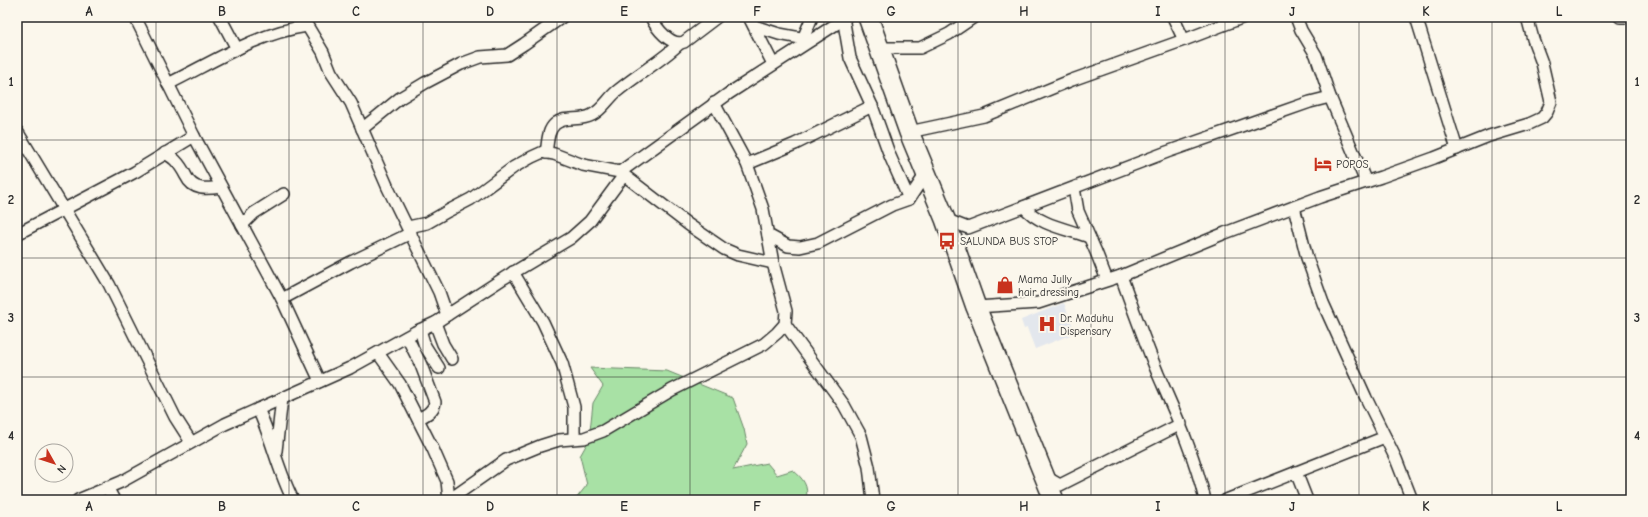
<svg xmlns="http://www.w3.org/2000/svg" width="1648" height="517" font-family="'Comic Neue',sans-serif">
<rect width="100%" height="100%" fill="#fbf7ec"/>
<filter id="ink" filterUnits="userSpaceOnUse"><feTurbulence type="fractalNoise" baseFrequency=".025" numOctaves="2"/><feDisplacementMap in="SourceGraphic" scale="8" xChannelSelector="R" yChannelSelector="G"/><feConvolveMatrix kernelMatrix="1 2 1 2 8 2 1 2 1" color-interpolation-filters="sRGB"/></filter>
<g filter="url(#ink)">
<polygon fill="#e3e7ed" points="1064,303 1075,333 1035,349 1027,328 1024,329 1021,320"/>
<path fill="#a8e1a5" stroke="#6a8668" d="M590,368l77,3 66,27 11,31 3,15 -14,26 34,-7 10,12 16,-5c10,9 16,15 13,30h-231l12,-15 -7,-29 9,-16 4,-37 10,-17z"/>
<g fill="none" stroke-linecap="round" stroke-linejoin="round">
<g stroke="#2b2b2b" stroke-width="14">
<g id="street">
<polyline points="135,17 194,136 282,299 320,381"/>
<polyline points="220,17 237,49"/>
<polyline points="302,17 323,52 331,72 351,103 388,188 439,292 447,315"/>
<path d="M651,17c5,11 20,30 33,25l33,-25"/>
<polyline points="749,17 773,64"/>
<polyline points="843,17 850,58 872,106 890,156 909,199"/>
<polyline points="1173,17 1184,40"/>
<polyline points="1296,17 1301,30 1316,55 1330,97 1366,182"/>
<polyline points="1416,17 1457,149"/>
<polyline points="1620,17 1631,17"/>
<polyline points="754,26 779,34 811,40"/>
<polyline points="803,39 812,17"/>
<polyline points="879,48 920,48 949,34 974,17"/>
<path d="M168,84c45,-22 89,-51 139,-58"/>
<polyline points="362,129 400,98 425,83 461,64 480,57 507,55 524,44 562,17"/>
<polyline points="17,131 109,284 175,417 191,442"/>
<polyline points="909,132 984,116 1072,80 1184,40 1244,17"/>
<path d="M165,153c3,2 7,4 10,7 5,5 8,10 11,16 7,15 21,13 35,11"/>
<path d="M546,153c2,-10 1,-22 9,-29 10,-9 25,-2 37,-9 10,-5 16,-16 24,-23 20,-17 44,-30 63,-48"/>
<polyline points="747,164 795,144 872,106"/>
<polyline points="620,172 728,94 844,19 846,17"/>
<polyline points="1074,188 1078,211 1096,252 1107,280"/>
<path d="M1024,207c15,18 43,22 65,30"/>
<polyline points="1294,207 1307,258 1323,303 1366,398 1396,459 1412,500"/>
<polyline points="945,219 968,228 1167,152 1310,102 1330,97"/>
<polyline points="242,225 254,213 284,194"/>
<polyline points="408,227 427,223 448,211 471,199 514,167 532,157 543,152 554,154 583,165 620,172 689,225 724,249 738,255 773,263"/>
<polyline points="17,234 135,172 194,136"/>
<polyline points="768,235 788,246 800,247 818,243 892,205 909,199 925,175"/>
<polyline points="513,272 543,322 562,363 574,407 574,438"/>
<path d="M1121,276c12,33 24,66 37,98 18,41 37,82 47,126"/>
<polyline points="282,299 351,262 411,233"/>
<polyline points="976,307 1038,303 1121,276 1225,233 1320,197 1381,177 1434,158 1489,136 1529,124 1542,118 1547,112 1551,102 1542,63 1533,39 1527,17"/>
<polyline points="435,323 443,344 452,359"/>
<polyline points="785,324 844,405 861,436 869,467 873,500"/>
<polyline points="420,330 425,346 439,368"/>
<path d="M407,337l14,28 14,37c-1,9 -9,13 -17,17"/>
<polyline points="378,353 400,384 433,449 447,481 449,500"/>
<path d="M258,409c14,30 20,62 35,91"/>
<polyline points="276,451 282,398"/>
<polyline points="1296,472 1307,500"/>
<polyline points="1046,477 1060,485 1181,424"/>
<polyline points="107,487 114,500"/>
<polyline points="78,500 121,482 225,424 350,368 415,332 435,323 504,278 571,238 590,221 624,175"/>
<polyline points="449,500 506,460 540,446 559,440 584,438 603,431 672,390 764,344 777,333 785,324 786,311 773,263 763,209 747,164 714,103"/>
<polyline points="1226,500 1385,437"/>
</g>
</g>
<g stroke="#2b2b2b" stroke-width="22">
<polyline id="highway" points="868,17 909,132 945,219 976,307 1054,500"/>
</g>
<use href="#street" stroke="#fbf7ec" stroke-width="11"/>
<use href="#highway" stroke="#fbf7ec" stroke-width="19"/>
</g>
</g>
<path fill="none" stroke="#2b2b2b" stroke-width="1" stroke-opacity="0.55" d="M156,17v483M289,17v483M423,17v483M557,17v483M690,17v483M824,17v483M958,17v483M1091,17v483M1225,17v483M1359,17v483M1492,17v483M17,140h1614M17,258h1614M17,377h1614"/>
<defs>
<g id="hotel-bare" transform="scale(1.38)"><path d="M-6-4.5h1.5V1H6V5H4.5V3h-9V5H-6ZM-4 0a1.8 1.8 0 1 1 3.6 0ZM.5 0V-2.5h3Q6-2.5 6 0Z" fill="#c8321e" stroke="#fbf7ec" stroke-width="2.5" paint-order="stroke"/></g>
<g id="bus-bare" transform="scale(1.38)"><path d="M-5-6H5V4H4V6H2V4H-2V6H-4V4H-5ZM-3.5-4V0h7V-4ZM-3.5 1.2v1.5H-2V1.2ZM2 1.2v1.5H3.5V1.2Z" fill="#c8321e" stroke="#fbf7ec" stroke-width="2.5" paint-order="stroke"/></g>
<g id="shop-bare" transform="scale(1.38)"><path d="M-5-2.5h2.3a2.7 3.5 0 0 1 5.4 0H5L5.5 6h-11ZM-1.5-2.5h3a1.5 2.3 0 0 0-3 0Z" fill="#c8321e" stroke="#fbf7ec" stroke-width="2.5" paint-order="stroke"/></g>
<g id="hospital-bare" transform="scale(1.38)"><path d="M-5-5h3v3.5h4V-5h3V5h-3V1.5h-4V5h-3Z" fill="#c8321e" stroke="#fbf7ec" stroke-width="2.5" paint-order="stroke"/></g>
</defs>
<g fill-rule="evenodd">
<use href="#hotel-bare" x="1323" y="164"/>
<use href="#bus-bare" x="947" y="241"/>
<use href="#shop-bare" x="1005" y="285"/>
<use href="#hospital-bare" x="1047" y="324"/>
</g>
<g text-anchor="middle" stroke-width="4" stroke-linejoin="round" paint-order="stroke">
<g font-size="11" fill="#2b2b2b" stroke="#fbf7ec" text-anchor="start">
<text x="1336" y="168">POPOS</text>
<text x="960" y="245">SALUNDA BUS STOP</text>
<text x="1018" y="283">Mama Jully<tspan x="1018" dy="13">hair dressing</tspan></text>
<text x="1060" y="322">Dr. Maduhu<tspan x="1060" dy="13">Dispensary</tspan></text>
</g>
</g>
<rect width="1648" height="517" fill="none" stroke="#fbf7ec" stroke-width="44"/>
<g transform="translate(54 463) rotate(129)"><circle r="19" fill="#fbf7ec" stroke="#a8a59f"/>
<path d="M0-3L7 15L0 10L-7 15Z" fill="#c8321e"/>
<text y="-6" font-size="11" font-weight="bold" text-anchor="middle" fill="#2b2b2b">N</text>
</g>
<rect x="22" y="22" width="1604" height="473" fill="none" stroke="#2b2b2b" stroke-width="1.5"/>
<g font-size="13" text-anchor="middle" font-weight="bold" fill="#2b2b2b">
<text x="89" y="16">A</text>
<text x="222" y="16">B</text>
<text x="356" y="16">C</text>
<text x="490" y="16">D</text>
<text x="624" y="16">E</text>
<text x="757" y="16">F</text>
<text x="891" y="16">G</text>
<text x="1024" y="16">H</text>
<text x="1158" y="16">I</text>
<text x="1292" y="16">J</text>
<text x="1426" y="16">K</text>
<text x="1559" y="16">L</text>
<text x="11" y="86">1</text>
<text x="1637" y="86">1</text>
<text x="11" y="204">2</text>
<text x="1637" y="204">2</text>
<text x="11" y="322">3</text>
<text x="1637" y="322">3</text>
<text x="11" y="440">4</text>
<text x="1637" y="440">4</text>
<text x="89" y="511">A</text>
<text x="222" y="511">B</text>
<text x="356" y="511">C</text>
<text x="490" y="511">D</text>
<text x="624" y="511">E</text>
<text x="757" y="511">F</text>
<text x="891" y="511">G</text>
<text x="1024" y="511">H</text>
<text x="1158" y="511">I</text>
<text x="1292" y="511">J</text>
<text x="1426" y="511">K</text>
<text x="1559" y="511">L</text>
</g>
</svg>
